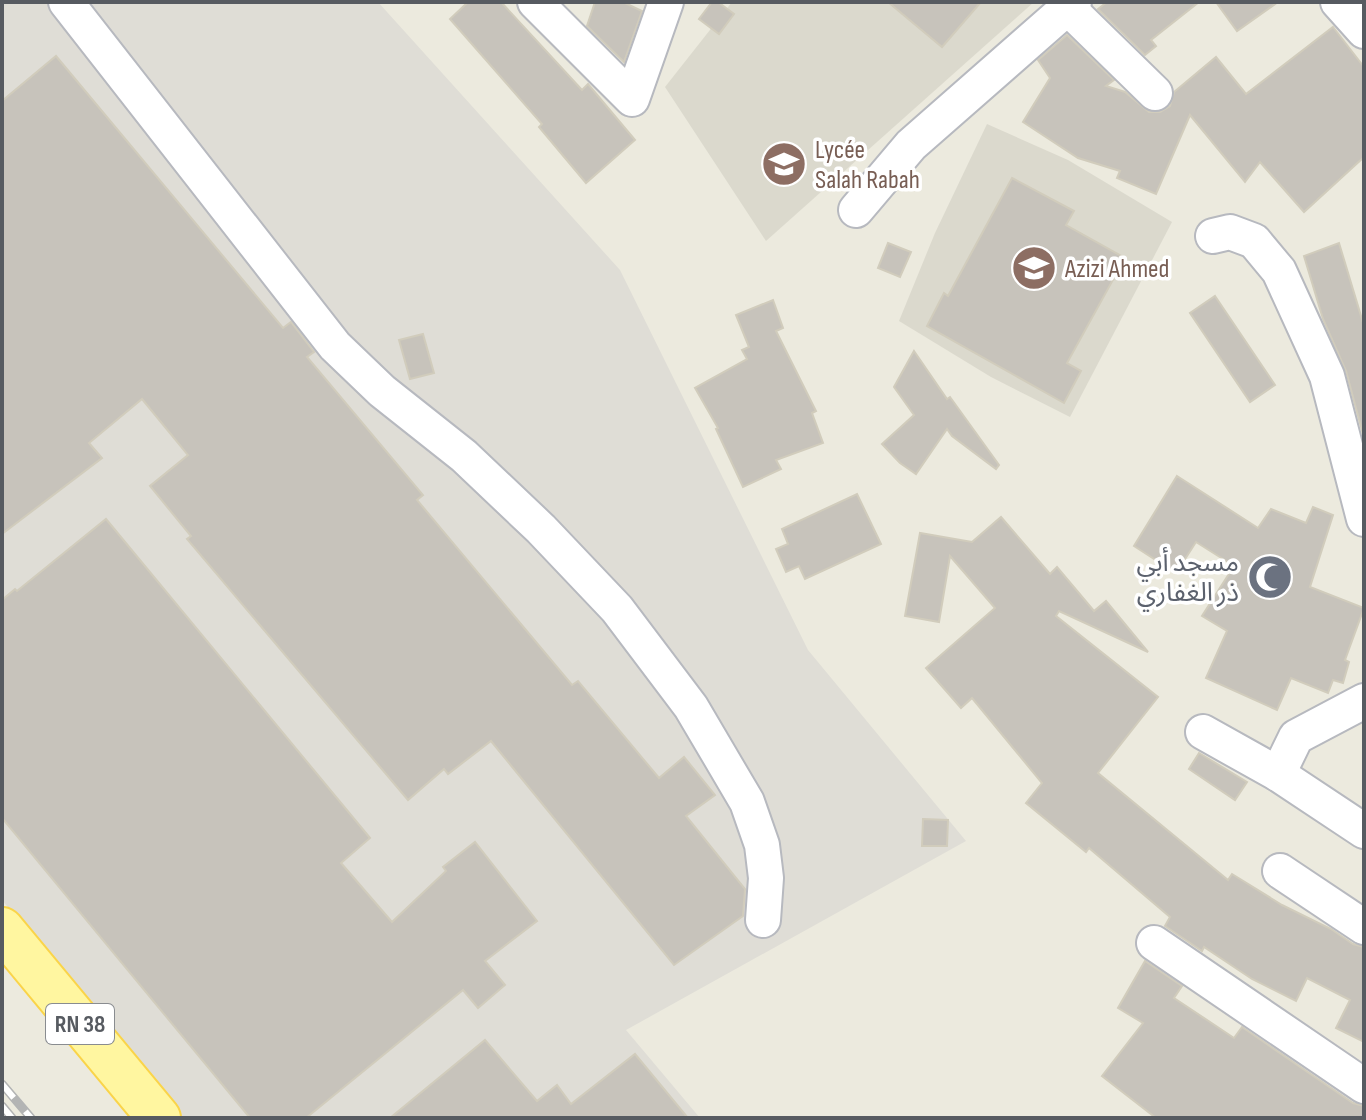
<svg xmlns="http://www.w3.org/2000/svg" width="1366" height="1120" font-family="'Sofia Sans Condensed','Noto Sans Arabic',sans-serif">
<rect width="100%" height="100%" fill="#eceade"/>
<polygon fill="#dfddd6" points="2,2 378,2 620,270 808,650 966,841 626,1030 700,1118 183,1118 2,900"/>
<g fill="#dbd9cd">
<polygon points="732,2 1034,2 766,241 665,87"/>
<polygon points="987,124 1068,160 1172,222 1070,417 991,377 899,321 935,233"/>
</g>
<g fill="#c7c3bb" stroke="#d1ccbc" stroke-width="2">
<polygon points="468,2 501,2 582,90 588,84 635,140 586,183 539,127 542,124 450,19"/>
<polygon points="595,2 623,2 642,11 624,62 587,26"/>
<polygon points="712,2 718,2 734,14 719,34 699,19"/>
<polygon points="888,2 981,2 942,47"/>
<polygon points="1107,2 1199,2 1151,40 1156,46 1145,55 1098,9"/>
<polygon points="1216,2 1278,2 1237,31"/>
<polygon points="1333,27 1364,67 1364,157 1304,212 1260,162 1245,182 1190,115 1156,194 1117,178 1120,171 1078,158 1023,122 1050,78 1038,60 1067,35 1114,80 1106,86 1125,92 1149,112 1160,112 1170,106 1174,92 1216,57 1246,94"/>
<polygon points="56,56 283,328 291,322 314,352 307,357 423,495 417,500 572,685 578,681 659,778 684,757 715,795 686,816 745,889 743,916 674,965 491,741 448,774 444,769 408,800 187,539 191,536 150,486 188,455 142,399 89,443 102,458 2,534 2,101"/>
<polygon points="1012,178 1074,211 1066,225 1125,258 1067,363 1081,371 1064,403 927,326 944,293 948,296"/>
<polygon points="888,243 911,252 900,277 878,268"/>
<polygon points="1339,243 1364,326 1364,438 1346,371 1323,319 1304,256"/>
<polygon points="1215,296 1275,385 1250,402 1190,313"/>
<polygon points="773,300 783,328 776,331 816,411 812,413 823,443 776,460 781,469 743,487 716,429 718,428 695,388 747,359 742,350 749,347 736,315"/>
<polygon points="423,334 434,373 410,379 399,340"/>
<polygon points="914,351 947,399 950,397 999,465 996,469 952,436 947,429 916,474 900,463 882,444 914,415 894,387"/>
<polygon points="1177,476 1258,528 1271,509 1306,523 1313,507 1333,515 1310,587 1364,608 1345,660 1349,662 1343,683 1333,680 1328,693 1291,678 1277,710 1206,678 1227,631 1202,616 1234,566 1196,542 1176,573 1134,546"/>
<polygon points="857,494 881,544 805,579 799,566 786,572 776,549 788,544 782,529"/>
<polygon points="1001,517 1050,574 1057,567 1094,611 1106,601 1148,652 1059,611 1056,616 1158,697 1098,773 1228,880 1232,874 1282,905 1331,929 1353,944 1364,947 1364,1042 1336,1028 1350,1000 1307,978 1296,1001 1252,979 1204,947 1202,951 1165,926 1170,917 1089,848 1086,852 1026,803 1042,783 972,698 961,708 926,668 995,608 950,556 939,622 905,616 920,533 972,542"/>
<polygon points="106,519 370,838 341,863 392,922 446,871 443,867 475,842 537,921 485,961 505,985 478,1008 463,990 306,1118 250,1118 2,818 2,600 15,589 17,591"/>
<polygon points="1199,753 1247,782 1235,800 1189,769"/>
<polygon points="923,819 948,820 947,846 922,846"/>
<polygon points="1145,961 1182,986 1174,998 1234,1038 1242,1027 1353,1103 1364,1106 1364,1118 1156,1118 1102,1076 1143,1023 1118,1008"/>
<polygon points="485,1040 537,1101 557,1085 571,1104 635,1054 688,1118 390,1118"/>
</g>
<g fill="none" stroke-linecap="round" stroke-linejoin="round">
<g stroke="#b7b9bf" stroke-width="38">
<g id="minor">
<polyline points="66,2 335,346 382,391 464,456 541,529 617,609 691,707 747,802 762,845 766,878 763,920"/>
<polyline points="535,2 632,99 666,2"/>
<polyline points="1338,2 1364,31"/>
<polyline points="1068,8 1155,93"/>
<polyline points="856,210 911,145 1074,2"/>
<polyline points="1213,236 1230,232 1254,241 1279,271 1327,376 1364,519"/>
<polyline points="1203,732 1278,774 1364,831"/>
<polyline points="1278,774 1296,737 1364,701"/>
<polyline points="1280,871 1364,927"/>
<polyline points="1154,943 1364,1086"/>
</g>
</g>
<g stroke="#fad449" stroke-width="46">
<polyline id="major" points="2,929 159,1118"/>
</g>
<use href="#minor" stroke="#fff" stroke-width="34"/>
<use href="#major" stroke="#fff6a0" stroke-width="42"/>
<g stroke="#b3b4b4" stroke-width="9">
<g id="rail">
<polyline points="2,1084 31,1118"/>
<polyline points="2,1106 12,1118"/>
</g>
</g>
<use href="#rail" stroke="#fff" stroke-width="6" stroke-dasharray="18" stroke-linecap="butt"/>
</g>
<defs>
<g id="school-disc" transform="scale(2.3)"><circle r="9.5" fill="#8d6e63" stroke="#fff"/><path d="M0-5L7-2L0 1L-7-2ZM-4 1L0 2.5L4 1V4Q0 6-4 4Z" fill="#fff"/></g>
<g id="mosque-disc" transform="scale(2.3)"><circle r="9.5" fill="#6b7280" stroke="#fff"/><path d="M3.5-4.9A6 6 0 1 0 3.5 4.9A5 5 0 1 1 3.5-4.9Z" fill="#fff"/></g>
</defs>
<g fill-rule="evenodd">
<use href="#school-disc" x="784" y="164"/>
<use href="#school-disc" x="1034" y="268"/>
<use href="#mosque-disc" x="1270" y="577"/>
</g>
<g text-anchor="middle" stroke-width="7" stroke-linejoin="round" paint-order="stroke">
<rect fill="#fff" stroke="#898c90" stroke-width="2" x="46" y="1004" width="68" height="40" rx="6"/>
<g font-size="24" font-weight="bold" fill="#575b61">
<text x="80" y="1032">RN 38</text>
</g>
<g font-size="26" fill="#785e54" stroke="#fff" text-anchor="start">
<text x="815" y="158">Lycée<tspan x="815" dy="30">Salah Rabah</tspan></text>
<text x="1065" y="277">Azizi Ahmed</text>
</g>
<g font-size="26" fill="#5b616d" stroke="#fff" text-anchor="end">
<text x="1239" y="571">مسجد أبي<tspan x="1239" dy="30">ذر الغفاري</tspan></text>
</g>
</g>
<rect width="1366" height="1120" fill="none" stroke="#575b61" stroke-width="8"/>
</svg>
